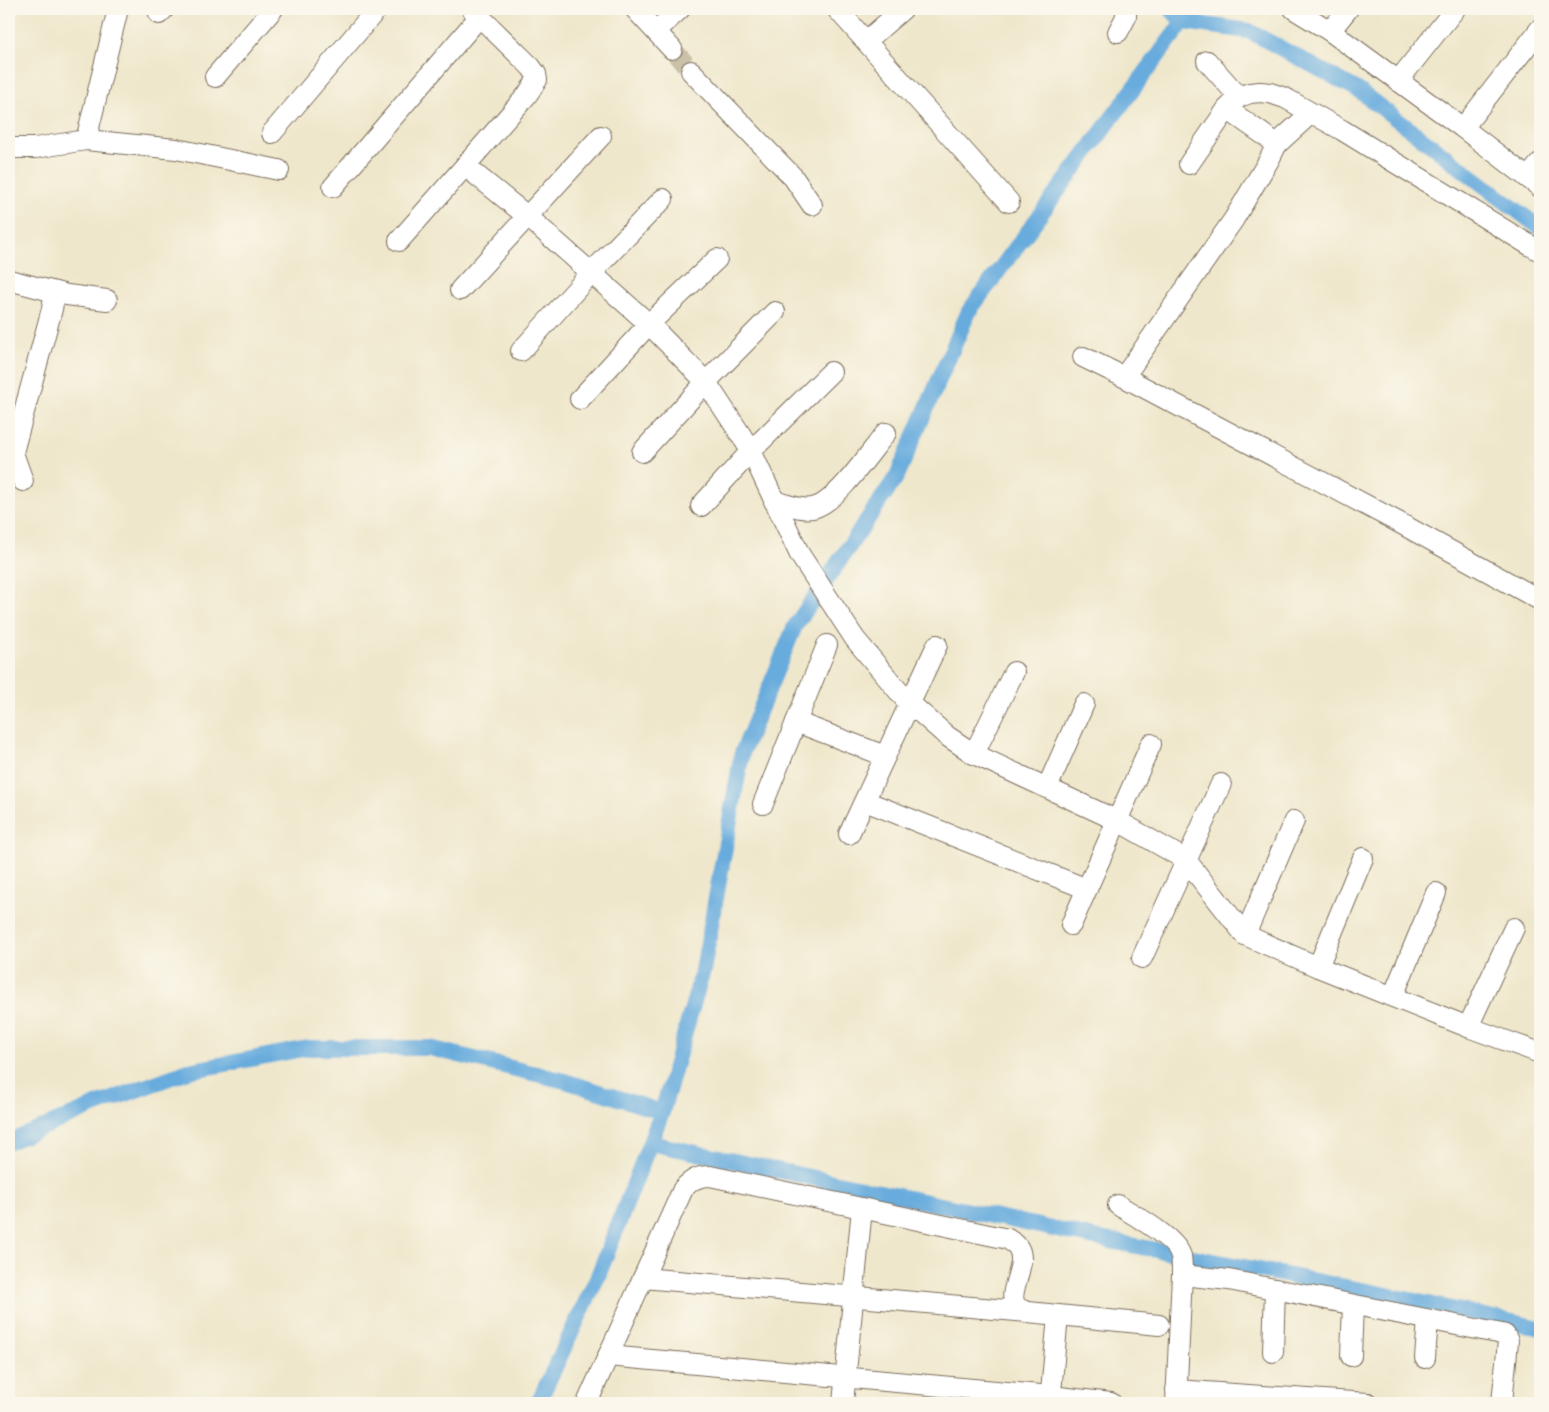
<svg xmlns="http://www.w3.org/2000/svg" width="1549" height="1412" font-family="'Patrick Hand',sans-serif">
<rect width="100%" height="100%" fill="#fbf7ec"/>
<filter id="ink" filterUnits="userSpaceOnUse"><feTurbulence type="fractalNoise" baseFrequency=".02" numOctaves="2"/><feDisplacementMap in="SourceGraphic" scale="10" xChannelSelector="R" yChannelSelector="G"/><feConvolveMatrix kernelMatrix="1 2 1 2 8 2 1 2 1" color-interpolation-filters="sRGB"/></filter>
<filter id="wash" filterUnits="userSpaceOnUse"><feTurbulence type="fractalNoise" baseFrequency=".0096" numOctaves="4" result="noise"/><feDisplacementMap in="SourceGraphic" scale="20" xChannelSelector="R" yChannelSelector="G"/><feGaussianBlur stdDeviation="1.12" result="paint"/><feColorMatrix in="noise" values="0 0 0 0 0 0 0 0 0 0 0 0 0 0 0 0 0 1.4 0 .05"/><feComposite in="paint" operator="in"/></filter>
<g filter="url(#wash)">
<rect width="100%" height="100%" fill="#efe7cb"/>
<g fill="none" stroke-linecap="round" stroke-linejoin="round">
<g stroke="#68acdd" stroke-width="16">
<polyline points="1171,9 1183,22 1249,31 1358,90 1540,228"/>
<polyline points="9,1142 96,1105 188,1071 308,1048 430,1048 565,1081 662,1112"/>
<polyline points="650,1143 1095,1238 1382,1294 1540,1328"/>
<polyline points="538,1403 598,1276 662,1112 703,970 742,753 795,626 897,476 969,311 1183,22 1195,9"/>
</g>
</g>
</g>
<g filter="url(#ink)">
<g fill="none" stroke-linecap="round" stroke-linejoin="round">
<polyline stroke="#cbc1a8" stroke-width="20" stroke-dasharray="20 10" stroke-linecap="butt" points="672,49 691,71"/>
<g stroke="#7a6c5b" stroke-width="22">
<g id="minor">
<polyline points="472,9 531,67 536,74 537,80 527,95 465,166 527,216 649,324 706,382 741,435 751,451 800,555 855,639 905,699 947,736 974,754 1118,821 1186,860 1245,935 1318,967 1468,1027 1540,1053"/>
<polyline points="635,9 672,49"/>
<polyline points="837,9 1009,202"/>
<polyline points="1294,9 1330,31 1463,128 1540,187"/>
<polyline points="159,14 164,9"/>
<polyline points="656,31 680,9"/>
<polyline points="1330,31 1348,9"/>
<polyline points="1118,32 1126,17 1126,9"/>
<polyline points="866,41 903,9"/>
<polyline points="1207,61 1239,97"/>
<polyline points="691,71 793,177 812,205"/>
<polyline points="215,77 273,9"/>
<polyline points="1398,81 1455,9"/>
<polyline points="1227,109 1277,144 1269,160 1234,219 1124,377 1398,522 1540,600"/>
<polyline points="1463,128 1540,29"/>
<polyline points="272,133 377,9"/>
<polyline points="86,140 118,9"/>
<polyline points="1277,144 1311,113"/>
<polyline points="9,148 35,148 86,140 176,149 279,170"/>
<polyline points="1189,164 1227,109 1239,97 1250,93 1260,92 1270,93 1285,98 1342,130 1531,246 1540,251"/>
<polyline points="1528,178 1540,163"/>
<polyline points="333,187 480,16"/>
<polyline points="399,241 465,166"/>
<polyline points="9,280 55,292"/>
<polyline points="460,290 601,136"/>
<polyline points="521,351 591,273 663,199"/>
<polyline points="1083,357 1124,377"/>
<polyline points="580,399 649,324 717,259"/>
<polyline points="9,442 23,481"/>
<polyline points="13,452 52,309 55,292 67,295 107,300"/>
<polyline points="642,452 706,382 775,312"/>
<path d="M774,501c12,3 30,11 42,6 23,-8 54,-55 70,-74"/>
<polyline points="701,506 751,451 831,372"/>
<polyline points="796,722 885,756"/>
<polyline points="974,754 1014,672"/>
<polyline points="1047,788 1084,704"/>
<polyline points="865,801 1087,889"/>
<polyline points="763,804 827,645"/>
<polyline points="849,834 937,645"/>
<polyline points="1071,925 1151,744"/>
<polyline points="1245,935 1294,821"/>
<polyline points="1142,958 1221,784"/>
<polyline points="1318,967 1363,858"/>
<polyline points="1393,996 1436,893"/>
<polyline points="1468,1027 1514,928"/>
<path d="M1118,1205c16,10 58,33 63,51 1,6 1,13 1,19l-6,128"/>
<polyline points="1182,1275 1229,1280 1502,1334 1505,1335 1508,1341 1502,1403"/>
<polyline points="643,1278 1028,1312"/>
<polyline points="1273,1352 1275,1289"/>
<polyline points="608,1356 1051,1396 1111,1403"/>
<polyline points="1351,1356 1353,1305"/>
<polyline points="1425,1358 1428,1320"/>
<polyline points="1176,1390 1368,1403"/>
<path d="M587,1403l96,-214c8,-9 15,-13 27,-13l298,63c2,2 7,4 9,7 13,16 -10,44 -2,58 2,5 8,6 13,8l131,13"/>
<polyline points="843,1403 862,1208"/>
<polyline points="1050,1403 1058,1316"/>
</g>
</g>
<use href="#minor" stroke="#fff" stroke-width="20"/>
</g>
</g>
<rect width="1549" height="1412" fill="none" stroke="#fbf7ec" stroke-width="30"/>
</svg>
